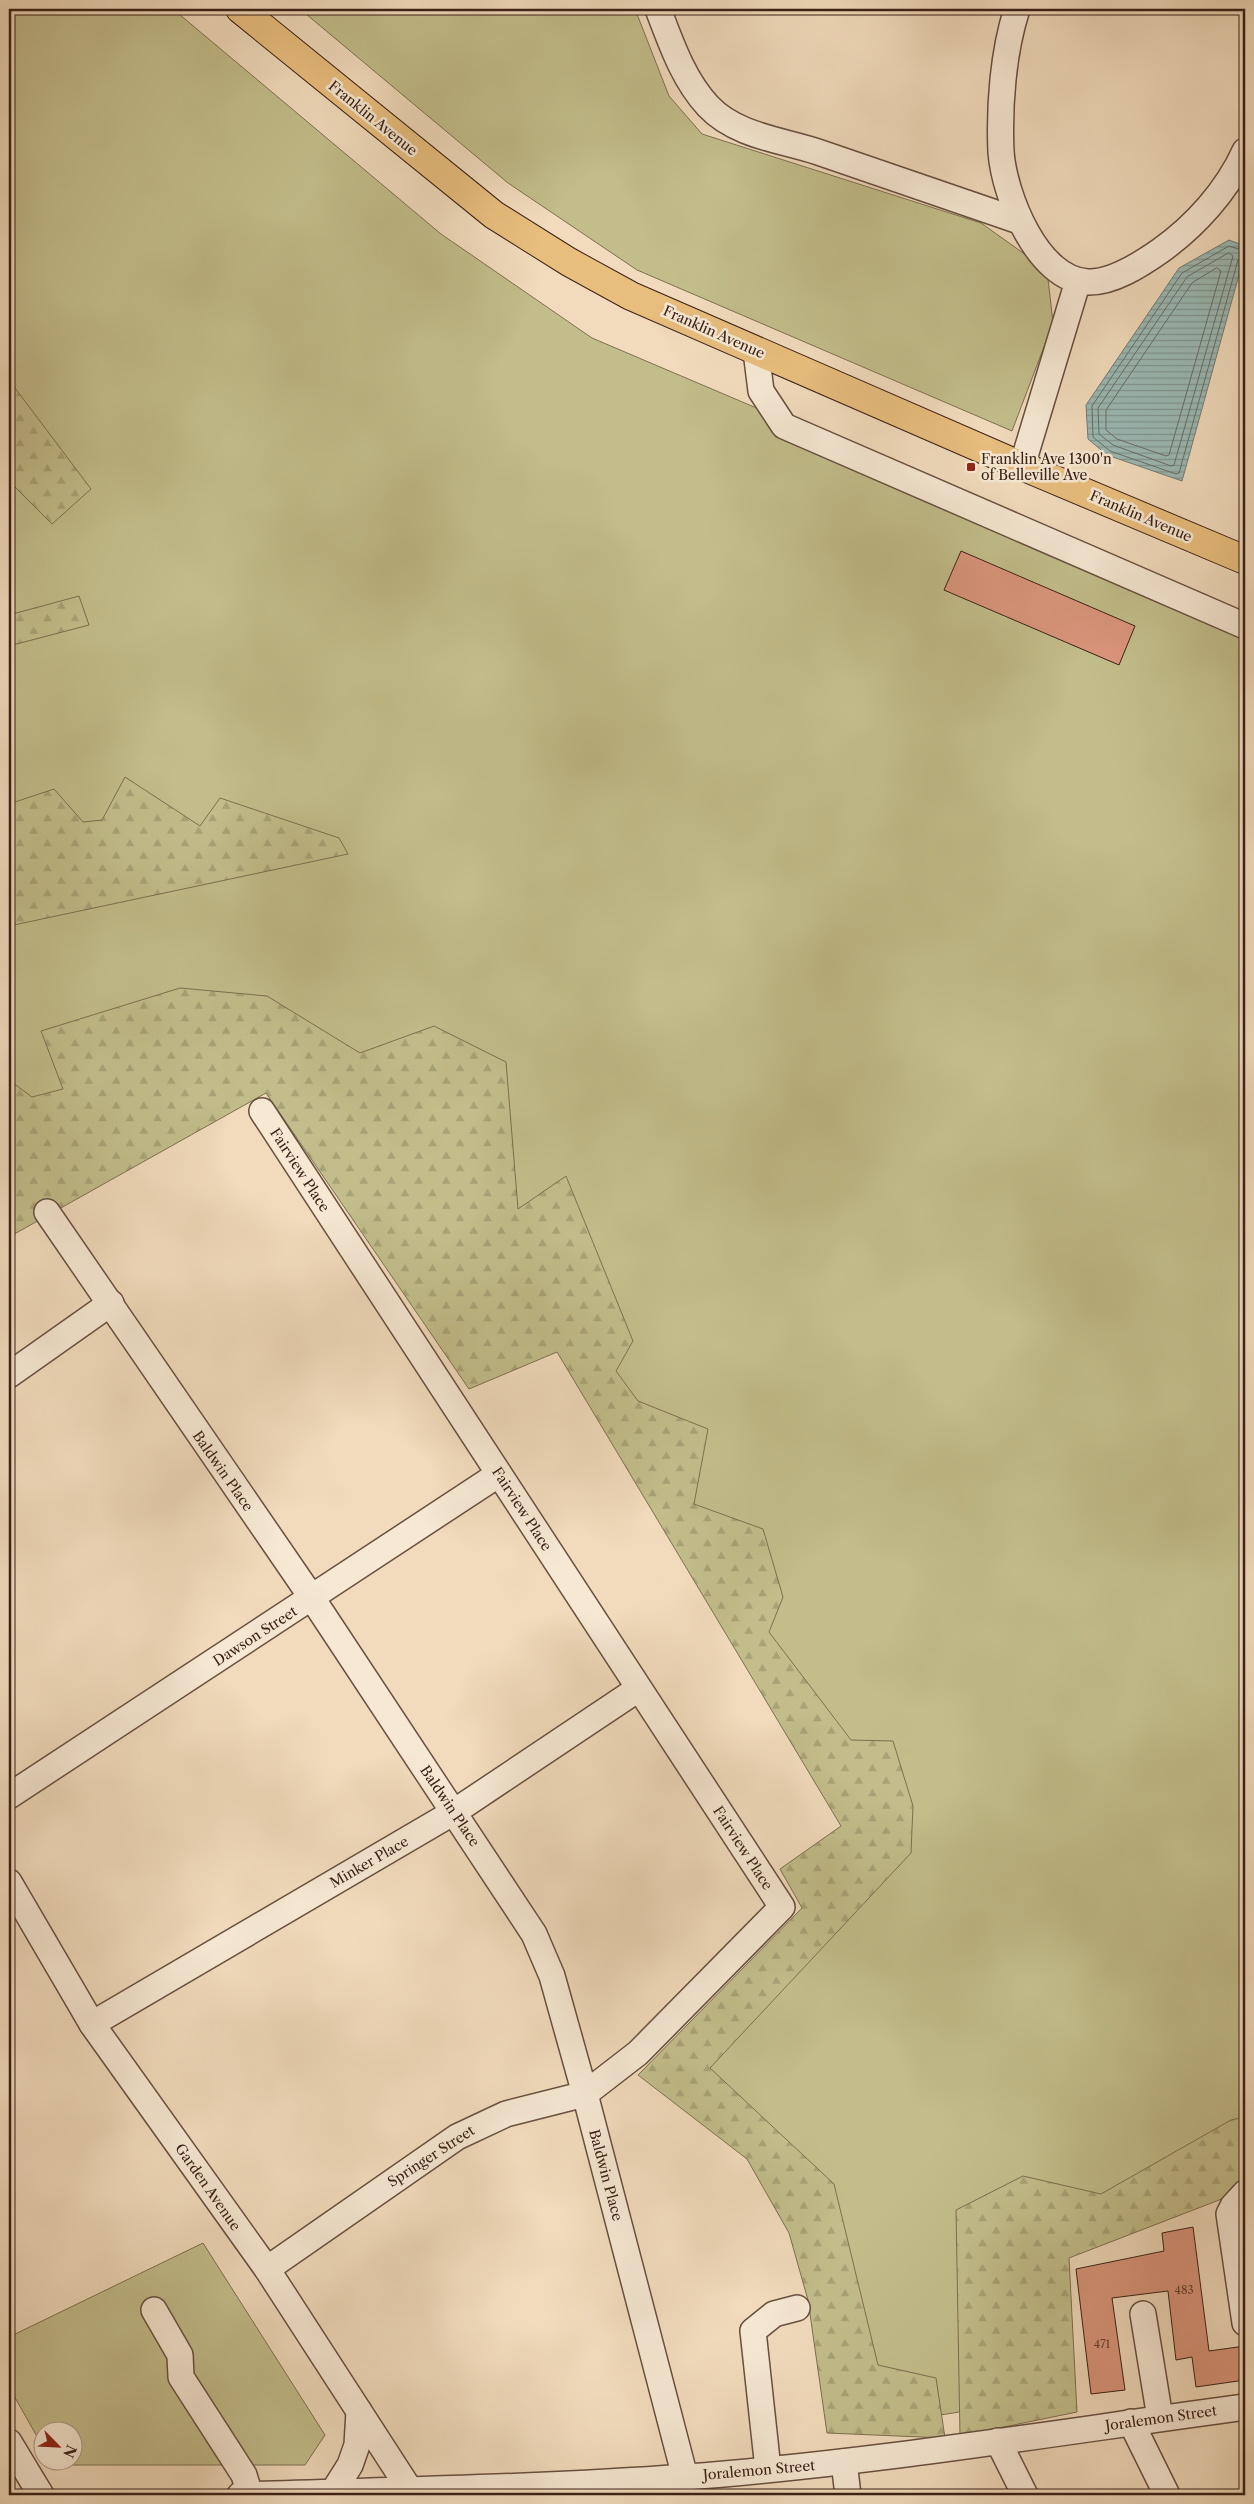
<svg xmlns="http://www.w3.org/2000/svg" width="1254" height="2504" font-family="'Libre Caslon Text',serif">
<defs>
<pattern id="forest-firs" width="22" height="20" patternUnits="userSpaceOnUse" patternTransform="scale(1.25)"><rect width="22" height="20" fill="#c2bd8b"/><path d="M5 1l3.5 6h-7zM16 11l3.5 6h-7z" fill="#a8a277"/></pattern>
<pattern id="water-rules" width="6" height="5" patternUnits="userSpaceOnUse" patternTransform="scale(1.25)"><rect width="6" height="5" fill="#9bbab5"/><path d="M0 2.5h6" fill="none" stroke="#809792"/></pattern>
</defs>
<rect width="100%" height="100%" fill="#f1dbbc"/>
<filter id="stains"><feTurbulence type="fractalNoise" baseFrequency=".004" numOctaves="4"/><feColorMatrix values="0 0 0 0 .2 0 0 0 0 .09 0 0 0 0 .02 0 0 0 .5 -.17"/></filter>
<radialGradient id="worn" r=".72"><stop offset=".6" stop-color="#630" stop-opacity="0"/><stop offset="1" stop-color="#630" stop-opacity=".3"/></radialGradient>
<g fill="#c2bd8b" stroke="#7e6f51">
<polygon points="9,9 173,9 441,234 592,338 1245,616 1245,2119 1102,2203 1026,2187 1070,2395 849,2429 807,2202 657,2060 812,1910 861,1823 547,1314 262,1062 9,1233"/>
<polygon points="300,9 635,9 669,96 702,134 981,223 1047,270 1053,323 1012,431 637,270 508,183"/>
<polygon points="203,2243 325,2435 305,2465 65,2465 61,2462 72,2462 72,2432 42,2432 42,2444 39,2440 9,2387 9,2337"/>
</g>
<g fill="url(#forest-firs)" stroke="#7e6f51">
<polygon points="9,380 91,489 52,524 11,483 9,484"/>
<polygon points="79,596 89,625 9,646 9,615"/>
<polygon points="125,777 200,826 220,798 339,838 348,854 9,926 9,804 54,789 83,822 102,820"/>
<polygon points="180,988 267,996 360,1053 434,1026 506,1062 518,1209 566,1176 633,1341 616,1371 638,1401 708,1429 694,1504 763,1529 783,1597 769,1632 851,1740 893,1741 913,1806 911,1853 710,2068 834,2184 878,2365 936,2378 945,2438 827,2433 808,2300 789,2233 747,2159 638,2075 802,1908 780,1869 841,1826 557,1352 469,1389 266,1093 9,1237 9,1080 32,1097 63,1089 41,1031"/>
<polygon points="1245,2117 1245,2190 1069,2258 1077,2412 960,2436 956,2210 1023,2176 1101,2194 1231,2120"/>
</g>
<polygon fill="url(#water-rules)" stroke="#757d76" points="1229,240 1245,246 1245,253 1182,481 1107,455 1088,439 1086,405 1179,268"/>
<g fill="none" stroke-linecap="round" stroke-linejoin="round">
<g stroke="#6b6e66" stroke-width="1">
<polyline points="1245,251 1229,246 1182,273 1092,406 1093,437 1110,451 1176,474 1179,473 1238,260 1245,256"/>
<polygon points="1229,253 1233,256 1174,465 1171,466 1113,445 1099,434 1098,408 1187,277"/>
<polygon points="1217,268 1221,271 1169,455 1166,456 1117,439 1106,430 1106,410 1192,283"/>
</g>
</g>
<g fill="#da957c" stroke="#3b2117">
<polygon points="961,551 1135,626 1119,665 944,590"/>
<polygon points="1193,2227 1209,2351 1245,2346 1245,2380 1196,2387 1192,2357 1176,2360 1168,2291 1112,2298 1125,2390 1091,2394 1076,2269 1164,2251 1162,2233"/>
</g>
<g fill="none" stroke-linecap="round" stroke-linejoin="round">
<g stroke="#685040" stroke-width="28">
<g id="minor">
<path d="M658,9c13,34 25,70 50,97 28,30 74,34 110,46 67,23 134,46 201,69"/>
<path d="M1017,9c-14,43 -18,97 -16,143 3,42 36,128 87,130 24,1 52,-17 72,-31 35,-25 67,-60 85,-100"/>
<polyline points="756,351 761,391 784,426 1245,626"/>
<polyline points="1022,466 1078,281"/>
<polyline points="262,1111 782,1907 638,2053 585,2094 506,2114 457,2137 267,2269"/>
<polyline points="47,1212 312,1598 534,1934 552,1976 585,2094 685,2477"/>
<polyline points="9,1375 111,1303"/>
<polyline points="9,1796 499,1474"/>
<polyline points="9,1882 92,2024 267,2269 410,2490"/>
<polyline points="92,2024 454,1812 638,1689"/>
<polyline points="1245,2193 1233,2206 1229,2214 1245,2323"/>
<polyline points="154,2310 180,2355 181,2377 244,2475 250,2495"/>
<polyline points="1143,2314 1160,2418"/>
<polyline points="1131,2422 1167,2495"/>
<polyline points="998,2441 1025,2495"/>
<polyline points="9,2442 41,2495"/>
<polyline points="844,2462 848,2495"/>
<polyline points="768,2469 753,2331 774,2314 797,2308"/>
<polyline points="333,2492 350,2465 357,2445 359,2411"/>
<path d="M240,2495c149,-5 298,-7 446,-18 187,-14 373,-45 559,-70"/>
</g>
</g>
<g stroke="#3b2117" stroke-width="30">
<polyline id="major" points="240,9 494,215 569,262 631,296 1010,461 1245,560"/>
</g>
<use href="#minor" stroke="#f6e8d3" stroke-width="25"/>
<use href="#major" stroke="#e8be7e" stroke-width="28"/>
</g>
<rect fill="#8f2418" stroke="#f6e8d3" stroke-width="2" x="966" y="462" width="10" height="10" rx="2.5"/>
<g text-anchor="middle" stroke-width="5" stroke-linejoin="round" paint-order="stroke">
<g font-size="11" fill="#633e30">
<text x="1184" y="2294">483</text>
<text x="1102" y="2348">471</text>
</g>
<g font-size="14" fill="#3b2117" stroke="#f6e8d3">
<text transform="translate(373 118) rotate(39)" y="5">Franklin Avenue</text>
<text transform="translate(714 332) rotate(24)" y="5">Franklin Avenue</text>
<text transform="translate(1141 516) rotate(23)" y="5">Franklin Avenue</text>
<text transform="translate(300 1170) rotate(57)" y="5">Fairview Place</text>
<text transform="translate(223 1471) rotate(55)" y="5">Baldwin Place</text>
<text transform="translate(522 1509) rotate(57)" y="5">Fairview Place</text>
<text transform="translate(255 1636) rotate(-33)" y="5">Dawson Street</text>
<text transform="translate(450 1806) rotate(56)" y="5">Baldwin Place</text>
<text transform="translate(743 1848) rotate(57)" y="5">Fairview Place</text>
<text transform="translate(369 1862) rotate(-30)" y="5">Minker Place</text>
<text transform="translate(431 2156) rotate(-33)" y="5">Springer Street</text>
<text transform="translate(606 2175) rotate(75)" y="5">Baldwin Place</text>
<text transform="translate(208 2187) rotate(55)" y="5">Garden Avenue</text>
<text transform="translate(1161 2418) rotate(-8)" y="5">Joralemon Street</text>
<text transform="translate(759 2470) rotate(-5)" y="5">Joralemon Street</text>
</g>
<g font-size="14" fill="#3b2117" stroke="#f6e8d3" text-anchor="start">
<text x="981" y="464">Franklin Ave 1300'n<tspan x="981" dy="16">of Belleville Ave</tspan></text>
</g>
</g>
<rect width="1254" height="2504" fill="none" stroke="#f1dbbc" stroke-width="30"/>
<rect x="10" y="10" width="1234" height="2484" fill="none" stroke="#3b2117" stroke-width="2.5"/>
<rect x="15" y="15" width="1224" height="2474" fill="none" stroke="#3b2117"/>
<g transform="translate(58 2446) rotate(114)"><circle r="24" fill="#f6e8d3" stroke="#ab9888"/>
<path d="M0-4L9 19L0 12L-9 19Z" fill="#8f2418"/>
<text y="-8" font-size="14" font-weight="bold" text-anchor="middle" fill="#3b2117">N</text>
</g>
<rect width="100%" height="100%" filter="url(#stains)"/>
<rect width="100%" height="100%" fill="url(#worn)"/>
</svg>
